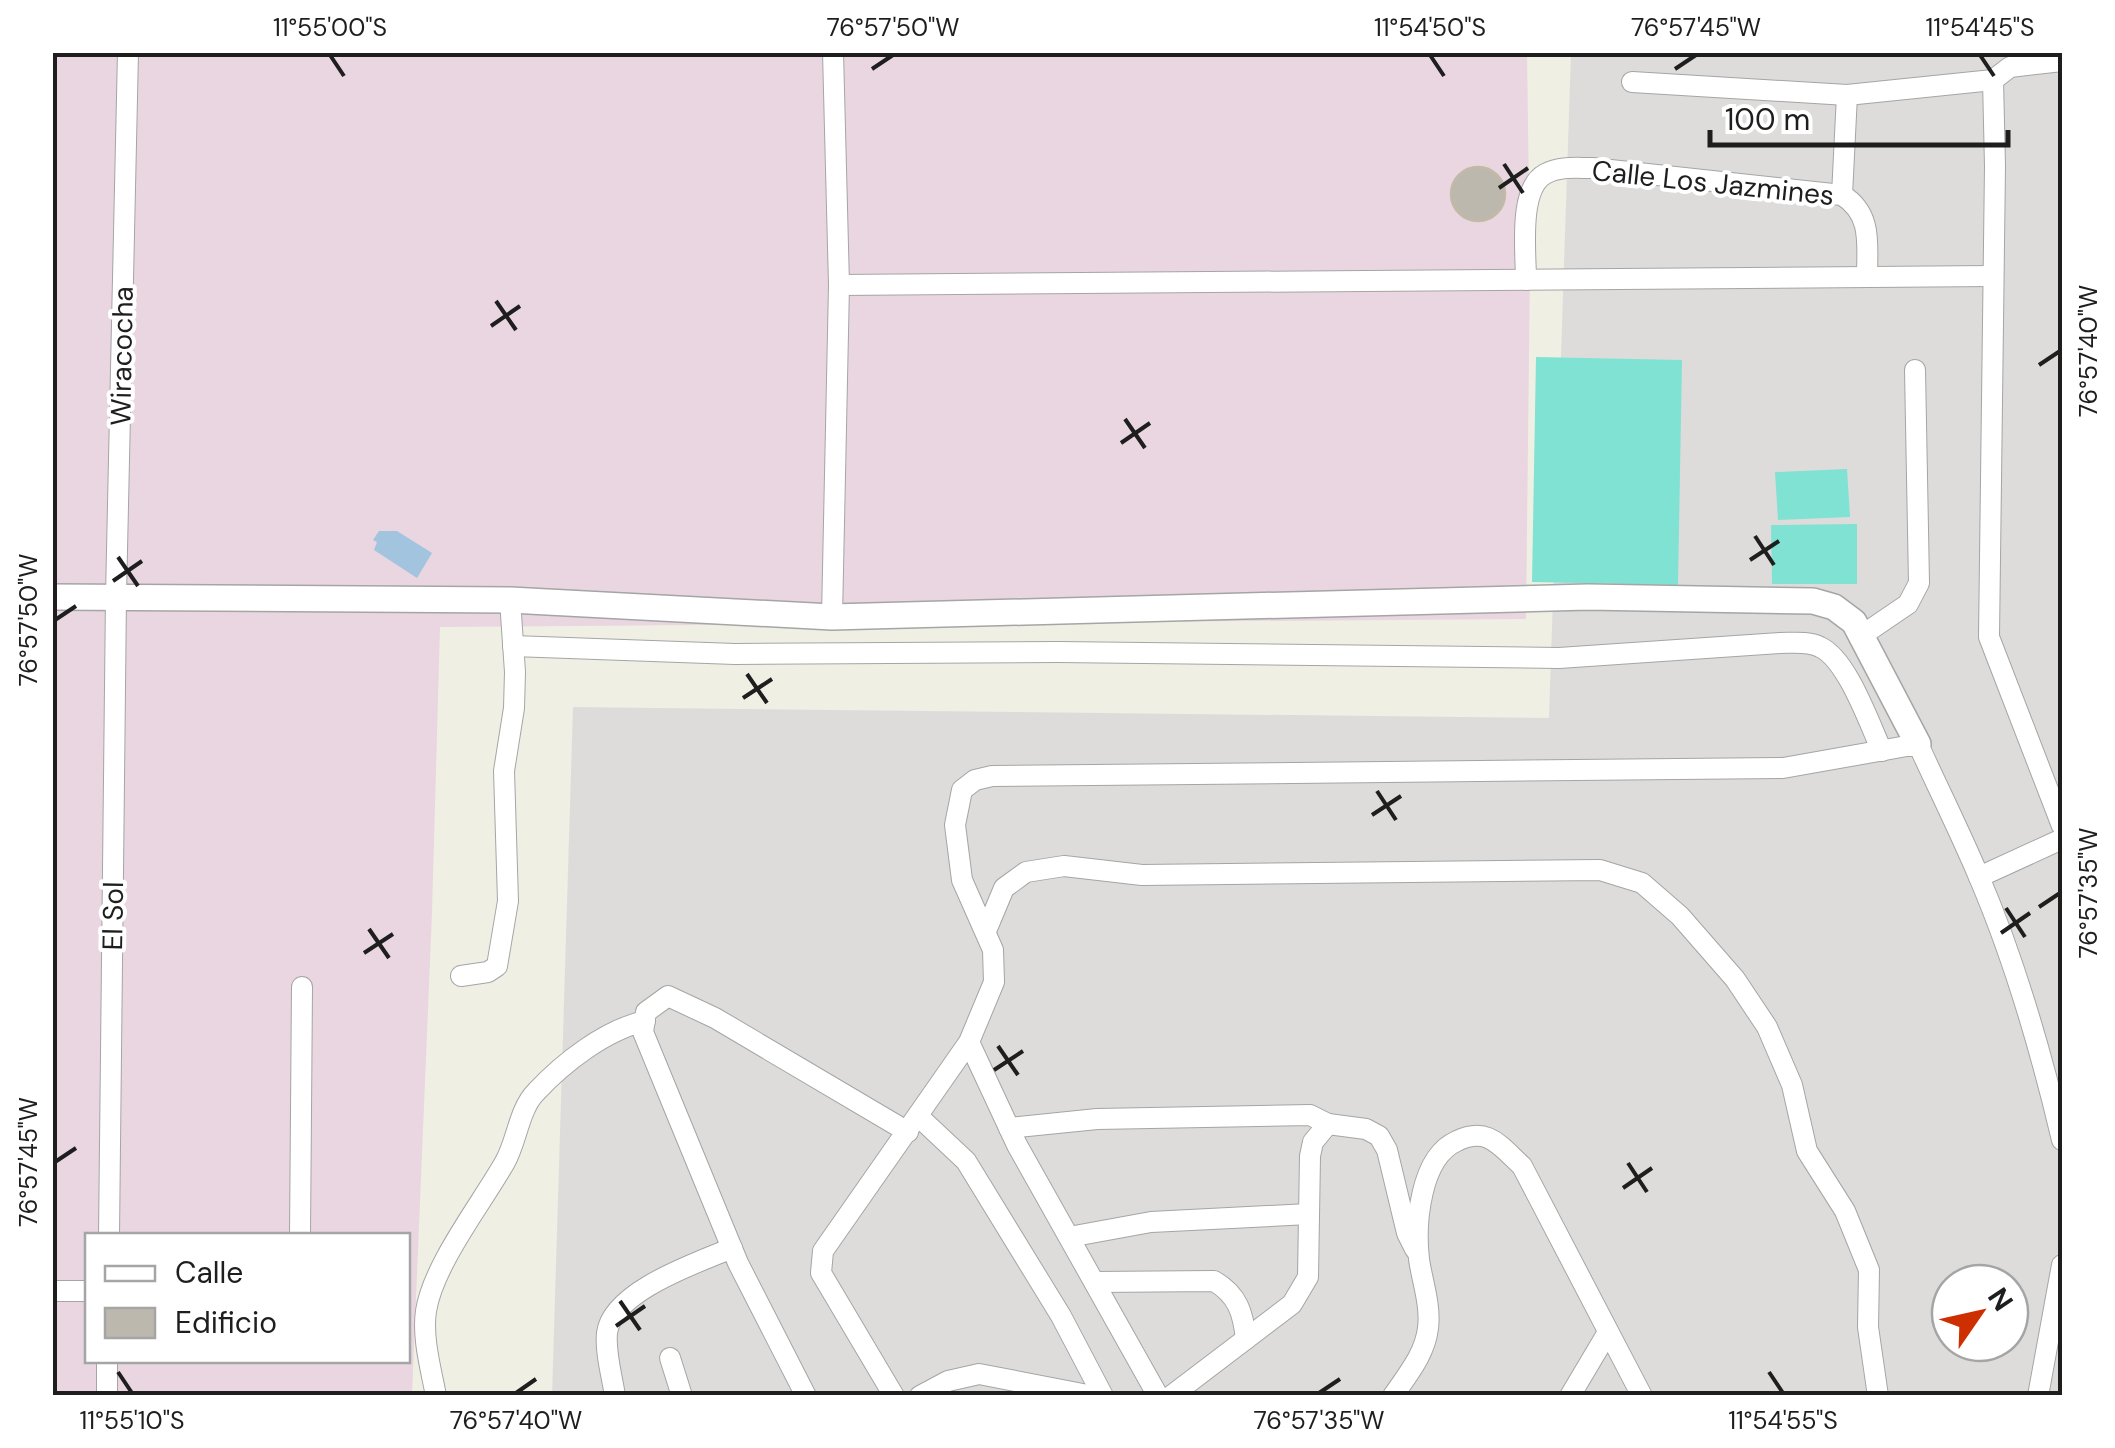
<svg xmlns="http://www.w3.org/2000/svg" width="2115" height="1448" font-family="'DM Sans',sans-serif">
<style>
.residential{fill:#dddcdb;fill-rule:evenodd}
.industrial{fill:#e9d6e1;fill-rule:evenodd}
.pitch{fill:#7fe2d3}
.water{fill:#a2c4df}
.building{fill:#bdb8ad;stroke:#c2b9a6;stroke-width:2.5}
.lines{fill:none;stroke-linecap:round;stroke-linejoin:round}
.minor-casing{stroke:#a5a5a5;stroke-width:22}
.tertiary-casing{stroke:#a5a5a5;stroke-width:28}
.minor{stroke:#fff;stroke-width:20}
.tertiary{stroke:#fff;stroke-width:25}
.ticks{fill:none;stroke:#1e1e1e;stroke-width:4}
.labels{text-anchor:middle;dominant-baseline:central;stroke-width:8;stroke-linejoin:round;paint-order:stroke}
.street-label{font-size:28px;fill:#1e1e1e;stroke:#fff}
.neatline{fill:none;stroke:#1e1e1e;stroke-width:4}
.ticks-label{font-size:25px;text-anchor:middle;fill:#1e1e1e}
</style>
<rect width="100%" height="100%" fill="#f0efe4"/>
<path class="residential" d="M 1571,53 L 2062,53 L 2062,1395 L 552,1396 L 573,707 L 1549,718 ZM 1950,1283 L 2010,1283 L 2010,1343 L 1950,1343 Z"/>
<path class="industrial" d="M 52,53 L 1527,53 L 1530,264 L 1526,619 L 440,627 L 432,913 L 412,1395 L 53,1395 ZM 88,1236 L 408,1236 L 408,1360 L 88,1360 Z"/>
<g class="pitch">
<polygon points="1536,357 1682,360 1678,585 1532,582"/>
<polygon points="1847,469 1850,517 1778,520 1775,472"/>
<polygon points="1857,524 1857,584 1772,584 1771,525"/>
</g>
<polygon class="water" points="379,531 397,531 432,553 417,578 374,550 377,542 373,540"/>
<circle class="building" cx="1478" cy="194" r="27"/>
<g class="lines">
<g class="minor-casing">
<g id="minor">
<polyline points="1993,80 1995,166 1989,637 2062,826"/>
<polyline points="1632,82 1847,95 1993,80 2010,67 2062,61"/>
<polyline points="1842,195 1847,95"/>
<path d="M 1526,280 C 1526,253 1518,189 1545,174 C 1559,166 1576,168 1592,168 L 1842,195 C 1873,214 1867,245 1867,277"/>
<polyline points="839,285 1993,276"/>
<polyline points="832,617 839,285 833,52"/>
<polyline points="1861,636 1908,604 1919,583 1915,370"/>
<path d="M 513,646 L 735,654 L 1058,652 L 1559,658 L 1780,643 C 1793,643 1809,641 1820,647 C 1847,659 1869,723 1882,751"/>
<polyline points="1979,877 2062,839"/>
<polyline points="986,931 1004,888 1026,872 1064,866 1142,875 1600,870 1642,883 1680,916 1735,979 1767,1027 1792,1085 1807,1151 1845,1211 1869,1270 1868,1327 1878,1396"/>
<polyline points="461,976 488,972 497,966 508,901 504,771 514,708 515,672 510,600"/>
<polyline points="969,1042 1017,1145 1158,1396"/>
<polyline points="918,1116 966,1161 1061,1316 1103,1396"/>
<polyline points="1009,1128 1097,1119 1310,1115 1328,1124"/>
<polyline points="109,1236 116,596 128,52"/>
<polyline points="300,1236 302,987"/>
<polyline points="1069,1237 1151,1222 1309,1214"/>
<path d="M 1096,1282 L 1214,1281 C 1238,1295 1243,1313 1246,1339"/>
<polyline points="52,1291 88,1291"/>
<polyline points="670,1358 682,1396"/>
<polyline points="107,1396 107,1360"/>
<path d="M 436,1396 C 431,1369 422,1338 426,1311 C 433,1265 482,1203 505,1162 C 517,1141 519,1109 536,1092 C 563,1063 605,1030 645,1021"/>
<path d="M 615,1396 C 612,1376 605,1352 607,1333 C 612,1291 699,1262 732,1248"/>
<polyline points="806,1396 738,1263 643,1032 646,1012 668,996 715,1018 908,1132"/>
<path d="M 894,1396 L 821,1273 L 823,1251 L 969,1042 L 994,982 L 993,950 L 962,880 L 955,825 L 962,790 L 975,780 L 992,776 L 1783,768 L 1918,744 C 1938,788 1960,832 1979,877 C 2015,961 2041,1051 2062,1140"/>
<polyline points="920,1396 948,1381 979,1374 1093,1396"/>
<polyline points="1171,1396 1292,1304 1308,1277 1310,1156 1313,1142 1328,1124 1366,1129 1379,1136 1387,1150 1407,1233 1415,1249"/>
<path d="M 1393,1396 C 1408,1374 1425,1354 1428,1328 C 1431,1305 1422,1281 1419,1259 C 1415,1224 1420,1157 1457,1141 C 1488,1126 1500,1146 1522,1166 L 1642,1396"/>
<polyline points="1570,1396 1608,1332"/>
<polyline points="2038,1396 2062,1265"/>
</g>
</g>
<g class="tertiary-casing">
<polyline id="tertiary" points="52,597 510,600 832,617 1588,597 1813,601 1834,607 1854,622 1918,744"/>
</g>
<use href="#minor" class="minor"/>
<use href="#tertiary" class="tertiary"/>
</g>
<path class="ticks" d="M 330,55 L 344,76M 1430,55 L 1444,76M 1980,55 L 1994,76M 872,69 L 893,55M 1675,69 L 1696,55M 1504,164 L 1523,193M 1499,188 L 1528,168M 496,301 L 516,330M 491,326 L 520,306M 2039,365 L 2060,351M 1125,419 L 1145,448M 1121,443 L 1150,423M 1755,536 L 1774,565M 118,557 L 138,586M 1750,560 L 1779,541M 113,581 L 142,561M 55,620 L 76,606M 747,674 L 767,703M 743,698 L 772,679M 1377,791 L 1396,820M 1372,815 L 1401,796M 2039,907 L 2060,893M 2006,908 L 2025,937M 369,929 L 389,958M 2001,933 L 2030,913M 364,953 L 393,934M 998,1046 L 1018,1075M 994,1070 L 1023,1051M 55,1162 L 76,1148M 1628,1163 L 1647,1192M 1623,1188 L 1652,1168M 620,1301 L 640,1330M 616,1326 L 645,1306M 118,1372 L 132,1393M 1769,1372 L 1783,1393M 516,1393 L 536,1379M 1319,1393 L 1340,1379"/>
<g class="labels">
<g class="street-label">
<text transform="translate(1713 183) rotate(6)">Calle Los Jazmines</text>
<text transform="translate(122 356) rotate(-89)">Wiracocha</text>
<text transform="translate(113 916) rotate(-89)">El Sol</text>
</g>
</g>
<rect width="2115" height="1448" fill="none" stroke="#ffffff" stroke-width="110"/>
<rect x="85" y="1233" width="325" height="130" fill="#ffffff" stroke="#a5a5a5" stroke-width="2.5"/>
<rect x="105" y="1266" width="50" height="15" fill="#ffffff" stroke="#a5a5a5" stroke-width="2.5"/>
<text x="175" y="1283" font-size="30" fill="#1e1e1e">Calle</text>
<rect x="105" y="1308" width="50" height="30" fill="#bdb8ad" stroke="#a5a5a5" stroke-width="2.5"/>
<text x="175" y="1333" font-size="30" fill="#1e1e1e">Edificio</text>
<g transform="translate(1980 1313) rotate(56)"><circle r="48" fill="#ffffff" stroke="#a5a5a5" stroke-width="2.5"/>
<path d="M0-8L18 38L0 25L-18 38Z" fill="#cd2f00"/>
<text y="-15" font-size="28" font-weight="bold" text-anchor="middle" fill="#1e1e1e">N</text>
</g>
<path d="M1710 130v15h298v-15" fill="none" stroke="#1e1e1e" stroke-width="5"/>
<text x="1725" y="130" font-size="30" fill="#1e1e1e" stroke="#ffffff" stroke-width="8" paint-order="stroke">100 m</text>
<rect x="55" y="55" width="2005" height="1338" class="neatline"/>
<g class="ticks-label">
<text x="330" y="36">11°55'00"S</text>
<text x="893" y="36">76°57'50"W</text>
<text x="1430" y="36">11°54'50"S</text>
<text x="1696" y="36">76°57'45"W</text>
<text x="1980" y="36">11°54'45"S</text>
<text transform="translate(2088 351) rotate(-90)" y="9">76°57'40"W</text>
<text transform="translate(28 620) rotate(-90)" y="9">76°57'50"W</text>
<text transform="translate(2088 893) rotate(-90)" y="9">76°57'35"W</text>
<text transform="translate(28 1162) rotate(-90)" y="9">76°57'45"W</text>
<text x="132" y="1429">11°55'10"S</text>
<text x="516" y="1429">76°57'40"W</text>
<text x="1319" y="1429">76°57'35"W</text>
<text x="1783" y="1429">11°54'55"S</text>
</g>
</svg>
